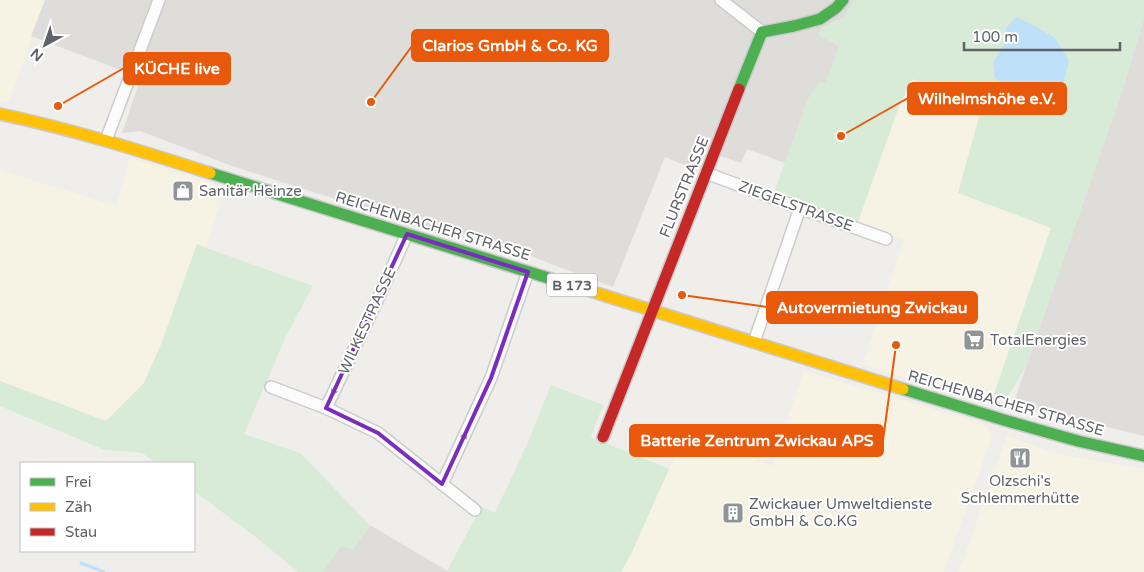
<svg xmlns="http://www.w3.org/2000/svg" width="1144" height="572" font-family="'Varela Round',sans-serif">
<style>
.commercial{fill:#f7f3e4}
.industrial{fill:#dfddda}
.green{fill:#d8ebd6}
.water{fill:#bfe0f9}
.lines{fill:none;stroke-linecap:round;stroke-linejoin:round}
.stream{stroke:#bfe0f9;stroke-width:3}
.street-casing{stroke:#cbcccc;stroke-width:14}
.fast-casing{stroke:#cacacb;stroke-width:14}
.slow-casing{stroke:#cacacb;stroke-width:14}
.jam-casing{stroke:#cacacb;stroke-width:14}
.street{stroke:#fdfcfc;stroke-width:11}
.fast{stroke:#4caf50;stroke-width:11}
.slow{stroke:#ffc107;stroke-width:11}
.jam{stroke:#c62828;stroke-width:11}
.oneway{fill:#96999c}
.marked{fill:none;stroke:#7b2cbf;stroke-width:4;stroke-linejoin:round}
.labels{text-anchor:middle;dominant-baseline:central;stroke-width:4;stroke-linejoin:round;paint-order:stroke}
.shield{fill:#fff;stroke:#8f9295;stroke-width:1}
.shield-label{font-size:14px;font-weight:bold;fill:#5f6368}
.street-label{font-size:15px;fill:#5f6368;stroke:#fff}
.poi-label{font-size:15px;fill:#5f6368;stroke:#fff;text-anchor:start}
.leader{fill:none;stroke:#e8590c;stroke-width:2}
.callout-dot{fill:#e8590c;stroke:#fff;stroke-width:2}
.callout{fill:#e8590c;stroke:#e8590c;stroke-width:2}
.callout-label{font-size:16px;text-anchor:middle;font-weight:bold;fill:#fff}
</style>
<rect width="100%" height="100%" fill="#efeeea"/>
<g class="commercial">
<polygon points="0,0 45,0 9,102 0,100"/>
<polygon points="912,79 981,110 958,193 1051,228 991,405 863,364 904,239 858,222 898,109"/>
<polygon points="130,158 225,187 206,248 197,244 162,342 144,383 106,421 0,381 0,170 116,206"/>
<polygon points="804,371 943,412 988,427 992,436 944,572 621,572 631,554 682,440 700,437 772,466"/>
<polygon points="1007,436 1046,450 1073,457 1144,469 1144,572 959,572"/>
</g>
<g class="industrial">
<polygon points="45,0 855,0 843,18 822,28 818,34 839,46 826,84 808,99 785,163 747,149 741,163 718,155 705,148 696,170 665,157 613,287 538,259 495,240 465,234 438,232 232,166 140,131 122,133 140,80 118,69 31,36"/>
<polygon points="1144,18 1144,436 1013,404 1123,88"/>
<polygon points="370,525 449,572 322,572 341,546 353,549"/>
</g>
<g class="green">
<polygon points="855,0 1144,0 1144,18 1123,88 1025,369 1007,398 994,394 1051,228 958,193 981,110 912,79 898,109 858,222 775,190 808,99 820,81 826,83 839,46 818,34 822,28 843,18"/>
<polygon points="197,244 206,248 313,286 286,336 244,434 300,453 370,525 353,550 341,546 322,572 298,572 257,538 194,491 194,463 156,463 142,453 105,450 0,406 0,381 106,421 144,383 162,342"/>
<polygon points="551,385 603,405 591,437 669,469 631,554 621,572 449,572 447,571 481,507 495,513 528,442"/>
</g>
<polygon class="water" points="1016,17 1033,25 1055,38 1069,61 1061,91 1031,102 995,78 993,63 1006,41 1006,28"/>
<g class="lines">
<polyline class="stream" points="81,563 104,572"/>
<g class="street-casing">
<g id="street">
<polyline points="721,0 762,32"/>
<polyline points="106,140 159,0"/>
<polyline points="706,173 800,208 886,239"/>
<polyline points="754,342 800,208"/>
<polyline points="271,387 326,408 378,433 475,510"/>
<polyline points="326,408 383,288 407,234"/>
<polyline points="442,484 491,378 528,272"/>
</g>
</g>
<g class="fast-casing">
<g id="fast">
<polyline points="739,89 762,32 794,26 820,19 836,8 843,0"/>
<polyline points="210,173 571,285"/>
<polyline points="903,389 1004,420 1078,441 1144,456"/>
</g>
</g>
<g class="slow-casing">
<g id="slow">
<path d="M 0,114 C 72,129 141,151 210,173"/>
<polyline points="571,285 903,389"/>
</g>
</g>
<g class="jam-casing">
<polyline id="jam" points="603,437 739,89"/>
</g>
<use href="#street" class="street"/>
<use href="#fast" class="fast"/>
<use href="#slow" class="slow"/>
<use href="#jam" class="jam"/>
</g>
<defs><path id="oneway-solid" d="M-6-.8H1V-3.2L6.5 0L1 3.2V.8H-6Z" transform="scale(1.25)"/></defs>
<g class="oneway">
<use href="#oneway-solid" transform="translate(335 389) rotate(115)"/>
<use href="#oneway-solid" transform="translate(463 439) rotate(-65)"/>
</g>
<path class="marked" d="M 407,234 L 528,272 L 491,378 L 442,484 L 378,433 L 326,408 Z"/>
<defs>
<g id="shop-square" transform="scale(1.125)"><rect x="-9" y="-9" width="18" height="18" rx="4" fill="#919496" stroke="#fff"/><path d="M-5-2.5h2.3a2.7 3.5 0 0 1 5.4 0H5L5.5 6h-11ZM-1.5-2.5h3a1.5 2.3 0 0 0-3 0Z" fill="#fff"/></g>
<g id="supermarket-square" transform="scale(1.125)"><rect x="-9" y="-9" width="18" height="18" rx="4" fill="#919496" stroke="#fff"/><path d="M-6-5.5h2.5l.6 2H6L4.5 2H-2.5L-4.4-4H-6ZM-1.5 3.2a1.3 1.3 0 1 0 .1 0ZM3 3.2a1.3 1.3 0 1 0 .1 0Z" fill="#fff"/></g>
<g id="restaurant-square" transform="scale(1.125)"><rect x="-9" y="-9" width="18" height="18" rx="4" fill="#919496" stroke="#fff"/><path d="M-5-6h1v4h1v-4h1v4h1v-4h1v5L-1.5 .5V6h-2V.5L-5-1ZM5-6V6H3V1.5H1.5Q1.5-4 5-6Z" fill="#fff"/></g>
<g id="building-square" transform="scale(1.125)"><rect x="-9" y="-9" width="18" height="18" rx="4" fill="#919496" stroke="#fff"/><path d="M-4-6H4V6H1V3H-1V6H-4ZM-2.5-4.3h1.7v1.8h-1.7ZM.8-4.3h1.7v1.8H.8ZM-2.5-1h1.7V.8h-1.7ZM.8-1h1.7V.8H.8Z" fill="#fff"/></g>
</defs>
<g fill-rule="evenodd">
<use href="#shop-square" x="183" y="191"/>
<use href="#supermarket-square" x="974" y="340"/>
<use href="#restaurant-square" x="1020" y="458"/>
<use href="#building-square" x="733" y="513"/>
</g>
<g class="labels">
<rect class="shield" x="547" y="273.5" width="50" height="23" rx="4"/>
<g class="shield-label">
<text x="572" y="285">B 173</text>
</g>
<g class="street-label">
<text transform="translate(684 187) rotate(-68)">FLURSTRASSE</text>
<text transform="translate(796 206) rotate(20)">ZIEGELSTRASSE</text>
<text transform="translate(433 226) rotate(17)">REICHENBACHER STRASSE</text>
<text transform="translate(367 321) rotate(-65)">WILKESTRASSE</text>
<text transform="translate(1006 403) rotate(16)">REICHENBACHER STRASSE</text>
</g>
<g class="poi-label">
<text x="199" y="191">Sanitär Heinze</text>
<text x="990" y="340">TotalEnergies</text>
<text x="1020" y="481" text-anchor="middle">Olzschi's<tspan x="1020" dy="17">Schlemmerhütte</tspan></text>
<text x="749" y="504">Zwickauer Umweltdienste<tspan x="749" dy="17">GmbH &amp; Co.KG</tspan></text>
</g>
</g>
<path class="leader" d="M371 102L412 46M58 106L124 68M841 136L908 98M682 295L767 307M896 345L883 440"/>
<g class="callout-dot">
<circle cx="371" cy="102" r="5"/>
<circle cx="58" cy="106" r="5"/>
<circle cx="841" cy="136" r="5"/>
<circle cx="682" cy="295" r="5"/>
<circle cx="896" cy="345" r="5"/>
</g>
<g class="callout">
<rect x="412" y="30" width="196" height="31" rx="5"/>
<rect x="124" y="53" width="106" height="31" rx="5"/>
<rect x="908" y="83" width="158" height="31" rx="5"/>
<rect x="767" y="292" width="210" height="31" rx="5"/>
<rect x="630" y="425" width="253" height="31" rx="5"/>
</g>
<g class="callout-label">
<text x="510" y="51">Clarios GmbH &amp; Co. KG</text>
<text x="177" y="74">KÜCHE live</text>
<text x="987" y="104">Wilhelmshöhe e.V.</text>
<text x="872" y="313">Autovermietung Zwickau</text>
<text x="757" y="446">Batterie Zentrum Zwickau APS</text>
</g>
<rect x="20" y="462" width="175" height="90" fill="#ffffff" stroke="#bfc1c3"/>
<rect x="30" y="478" width="25" height="8" fill="#4caf50" stroke="#bfc1c3"/>
<text x="65" y="487" font-size="15" fill="#5f6368">Frei</text>
<rect x="30" y="503" width="25" height="8" fill="#ffc107" stroke="#bfc1c3"/>
<text x="65" y="512" font-size="15" fill="#5f6368">Zäh</text>
<rect x="30" y="528" width="25" height="8" fill="#c62828" stroke="#bfc1c3"/>
<text x="65" y="537" font-size="15" fill="#5f6368">Stau</text>
<g transform="translate(45 45) rotate(220)" stroke="#ffffff" stroke-width="4" paint-order="stroke">
<path d="M0-4L9 19L0 12L-9 19Z" fill="#5f6368"/>
<text y="-8" font-size="14" font-weight="bold" text-anchor="middle" fill="#5f6368">N</text>
</g>
<path d="M964 42v8h156v-8" fill="none" stroke="#5f6368" stroke-width="2.5"/>
<text x="972" y="42" font-size="15" fill="#5f6368" stroke="#ffffff" stroke-width="4" paint-order="stroke">100 m</text>
</svg>
